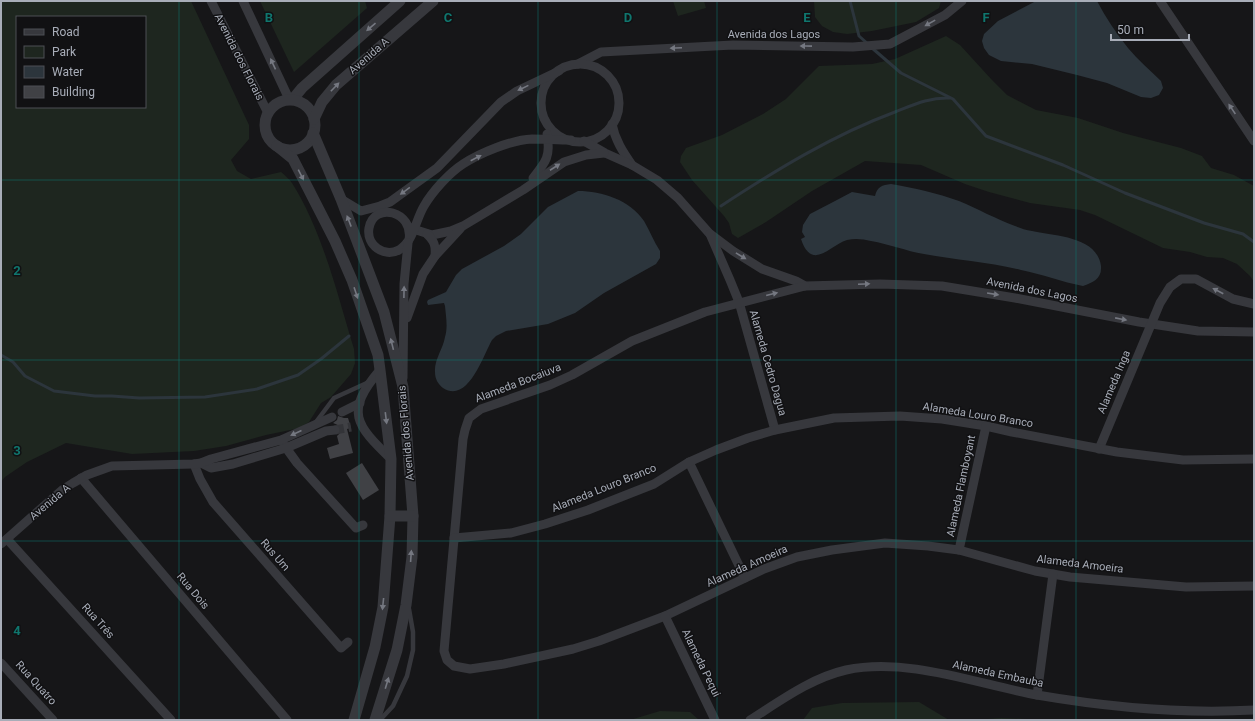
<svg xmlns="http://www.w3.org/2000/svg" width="1255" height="721" font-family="Roboto,sans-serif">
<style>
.green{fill:#1e261f;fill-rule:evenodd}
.water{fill:#2c353c}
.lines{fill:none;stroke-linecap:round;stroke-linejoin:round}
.stream{stroke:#2c353c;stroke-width:3}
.building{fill:#404145}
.minor-tunnel{stroke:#333438;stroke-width:9;stroke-dasharray:9 4.5;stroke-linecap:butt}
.service{stroke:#37383d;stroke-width:4.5}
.minor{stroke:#37383d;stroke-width:9}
.tertiary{stroke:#37383d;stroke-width:11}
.oneway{fill:#757881}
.grid{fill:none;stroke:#0f766e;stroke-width:1;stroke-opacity:0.55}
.labels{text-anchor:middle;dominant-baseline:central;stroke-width:3;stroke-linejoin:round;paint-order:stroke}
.street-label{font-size:11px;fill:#a8adb8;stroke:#111113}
.grid-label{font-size:13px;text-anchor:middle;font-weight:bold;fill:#0f766e;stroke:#111113;stroke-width:3;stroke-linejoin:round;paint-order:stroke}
</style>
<rect width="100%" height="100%" fill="#161618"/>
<g class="green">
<path d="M 1,1 L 191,1 L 249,125 L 249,139 L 231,160 L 237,171 L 251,179 L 281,172 C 285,175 289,179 292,183 C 322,230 338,296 354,349 L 355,363 L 351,374 L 331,397 L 321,403 L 309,422 L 300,428 L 266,435 L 226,446 L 194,451 L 132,454 L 66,443 L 27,462 L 5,477 L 1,482 ZM 17,17 L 145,17 L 145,107 L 17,107 Z"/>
<polygon points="260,1 365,1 367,8 294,72"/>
<polygon points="673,1 704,1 706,8 678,16"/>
<polygon points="814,1 941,1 939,8 916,22 872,31 847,34 833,32 822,26 815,17"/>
<polygon points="946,36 960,45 992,80 1007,95 1036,110 1078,118 1123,133 1181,148 1202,156 1211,168 1234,175 1254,186 1254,282 1250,276 1237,264 1223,258 1207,257 1190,252 1163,248 1095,215 1080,210 1030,203 989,192 965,184 921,165 865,161 812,191 766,222 738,238 732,234 729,223 724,216 692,180 680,162 681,156 686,148 722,135 763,114 786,99 819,66 872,64 895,59"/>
<polygon points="919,702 949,720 803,720 812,708 842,703"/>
<polygon points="660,711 690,712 699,720 630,720"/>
<polygon points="1001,718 1052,720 973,720"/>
</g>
<g class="water">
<path d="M 1036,1 L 1097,1 C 1106,18 1116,33 1128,48 C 1138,60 1150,70 1161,81 L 1163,88 L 1159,95 L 1151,98 L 1141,97 L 1107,83 L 1077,75 L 1032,64 L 1001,61 L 989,55 L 984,48 L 982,41 L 984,34 L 998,21 Z"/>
<path d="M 891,184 C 914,188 937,193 959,201 C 978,209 996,219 1015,226 C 1020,228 1026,230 1032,231 C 1054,236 1097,236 1101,266 C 1102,279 1093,282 1083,286 C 1062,282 1042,274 1021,270 C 989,262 956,260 924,254 C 906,251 889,244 871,241 C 863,239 855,238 847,240 C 830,245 812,272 801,239 L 805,237 L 802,232 L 803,225 L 810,214 L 835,201 L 852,192 L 875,196 C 877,187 882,185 891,184 Z"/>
<path d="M 578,191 C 602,191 630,200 644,221 C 650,231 654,242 660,251 L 660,258 L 656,264 L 604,293 L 575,313 L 548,324 L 506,331 L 496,336 L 492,340 C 483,356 468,404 443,388 C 438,384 435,379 435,372 C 434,360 443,349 445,337 C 448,327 446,317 445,306 L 444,303 L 428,305 L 427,302 L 428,300 L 446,292 L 456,275 L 462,269 L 504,246 L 521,234 L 548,207 Z"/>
</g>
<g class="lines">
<g class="stream">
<polyline points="850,1 859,36 868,44"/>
<polyline points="872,48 901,73 953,99 986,136 1063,165 1125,193 1204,223 1243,234 1254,242"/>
<path d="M 721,206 C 776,170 833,135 895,112 C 913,105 930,97 950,98"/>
<polyline points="1,355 13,362 25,376 54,391 95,396 112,396 139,398 205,397 257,389 298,375 321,359 349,336"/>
</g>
</g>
<g class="building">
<polygon points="338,416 344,418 348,418 351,428 347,429 353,453 330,459 327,448 339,444 337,436 340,433 341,429 340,426 333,423 337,420"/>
<polygon points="362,463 379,490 363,500 346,473"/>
</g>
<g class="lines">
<polyline class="minor-tunnel" points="335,430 351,427"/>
<g class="service">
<polyline points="316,422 334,398 369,382"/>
<polyline points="380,720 393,706 407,676 413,650 413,632 409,609"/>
</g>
<g class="minor">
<polyline points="211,1 268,113"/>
<polyline points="243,1 289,99"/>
<polyline points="1160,1 1254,141"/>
<polyline points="578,64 601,52 733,45 853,47 890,44 945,15 962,1"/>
<circle cx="580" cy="103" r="39"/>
<path d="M 612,124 C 615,140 623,152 632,165"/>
<polyline points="584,141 605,153 632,165 657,180 678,198 709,233 733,251 762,269 796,281 805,286 880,284 942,286 1015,298 1139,322 1198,331 1254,332"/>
<path d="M 533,178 C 546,162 551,156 547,134"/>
<polyline points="341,199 361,211 380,206 390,202 401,194 437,168 501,102 517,91 559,71"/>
<polyline points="410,228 432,235 451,231 463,226 523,190 564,162 586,155 604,153"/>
<path d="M 427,234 C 434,241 436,245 435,256"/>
<polyline points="710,234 730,280 739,302 775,430"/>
<path d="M 409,240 C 414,211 374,201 369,228 C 366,245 384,258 399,250 C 414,241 415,221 424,206 C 432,192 449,173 463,164 C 480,153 511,140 532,139 C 544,139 558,140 571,140"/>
<polyline points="805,286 705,312 632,341 572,375 550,385 481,409 469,418 465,430 463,439 444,651 447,660 454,666 470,669 504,664 573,649 599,641 665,616 764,569 797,557 832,550 885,543 928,546 959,550 1035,571 1070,577 1186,587 1254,586"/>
<polyline points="407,318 423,274 435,256 460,229"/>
<path d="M 380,370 C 344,412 356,425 391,459"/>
<polyline points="403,378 404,284 408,243"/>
<polyline points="342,412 360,403"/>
<polyline points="284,445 297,463 356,528 363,525"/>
<polyline points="1099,449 1160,303 1170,287 1181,279 1196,279 1233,299 1254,304"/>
<polyline points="689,462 745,578"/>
<polyline points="201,463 211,468 233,464 286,448 326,431 335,430"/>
<polyline points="194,464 200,479 213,502 341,648 348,642"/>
<polyline points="81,478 287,720"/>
<polyline points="454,538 511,533 545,524 588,510 654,484 689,462 716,450 748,438 775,430 834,418 900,416 942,419 986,426 1012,432 1117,452 1183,460 1254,459"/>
<polyline points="7,539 171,720"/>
<polyline points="1,544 62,490 73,483 87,475 112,466 194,464 201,463 211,459 281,440 332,417"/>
<polyline points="959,550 986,426"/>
<polyline points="665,616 715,720"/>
<polyline points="1,663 53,720"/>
<polyline points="1037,695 1053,574"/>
<path d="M 750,720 C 780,701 811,678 846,670 C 908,657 977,684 1037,695 C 1107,707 1183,714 1254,710"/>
</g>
<g class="tertiary">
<polyline points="293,99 302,88 400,1"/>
<circle cx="290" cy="125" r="25"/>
<polyline points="314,119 322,102 336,85 433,1"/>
<polyline points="313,133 341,199 384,312 403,387 413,516 412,557 406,605 397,650 375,720"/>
<polyline points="277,146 293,159 335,241 352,280 378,355 380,370 391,459 390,516 383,607 375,647 354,720"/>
<polyline points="390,516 413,516"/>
</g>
</g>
<defs><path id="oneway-solid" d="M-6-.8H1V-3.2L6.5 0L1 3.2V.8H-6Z"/></defs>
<g class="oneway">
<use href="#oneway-solid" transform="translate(930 23) rotate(151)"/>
<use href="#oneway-solid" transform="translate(371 27) rotate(139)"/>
<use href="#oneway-solid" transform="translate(806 46) rotate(-179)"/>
<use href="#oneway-solid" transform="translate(676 48) rotate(178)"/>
<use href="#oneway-solid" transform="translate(273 64) rotate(-115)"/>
<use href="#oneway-solid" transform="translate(335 87) rotate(-46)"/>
<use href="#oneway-solid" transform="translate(523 88) rotate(154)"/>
<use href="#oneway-solid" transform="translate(1232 109) rotate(-124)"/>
<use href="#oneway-solid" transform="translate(476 158) rotate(-27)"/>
<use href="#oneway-solid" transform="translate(555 167) rotate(-33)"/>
<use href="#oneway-solid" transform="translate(301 175) rotate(63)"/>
<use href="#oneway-solid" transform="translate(405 191) rotate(144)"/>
<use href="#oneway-solid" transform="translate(349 221) rotate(-111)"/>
<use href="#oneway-solid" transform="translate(741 256) rotate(31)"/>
<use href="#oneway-solid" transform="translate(864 284) rotate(-2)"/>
<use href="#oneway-solid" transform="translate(1218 291) rotate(-152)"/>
<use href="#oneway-solid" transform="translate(404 292) rotate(-89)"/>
<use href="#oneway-solid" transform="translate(356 293) rotate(71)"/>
<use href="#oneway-solid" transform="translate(772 294) rotate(-14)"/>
<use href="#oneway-solid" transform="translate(993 294) rotate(9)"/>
<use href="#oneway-solid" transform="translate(1121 319) rotate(11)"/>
<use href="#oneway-solid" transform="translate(392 344) rotate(-104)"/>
<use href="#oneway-solid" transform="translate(386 418) rotate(83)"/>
<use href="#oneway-solid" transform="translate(296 433) rotate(156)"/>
<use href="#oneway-solid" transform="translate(411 556) rotate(-86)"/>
<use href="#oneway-solid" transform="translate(383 604) rotate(96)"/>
<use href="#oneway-solid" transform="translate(387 683) rotate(-73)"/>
</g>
<path class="grid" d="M 179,1 L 179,720M 359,1 L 359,720M 538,1 L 538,720M 717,1 L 717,720M 896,1 L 896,720M 1076,1 L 1076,720M 1,180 L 1254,180M 1,360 L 1254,360M 1,541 L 1254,541"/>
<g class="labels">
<g class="street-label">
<text x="774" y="34">Avenida dos Lagos</text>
<text transform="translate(369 56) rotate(-41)">Avenida A</text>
<text transform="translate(239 57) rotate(63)">Avenida dos Florais</text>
<text transform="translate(1032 290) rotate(11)">Avenida dos Lagos</text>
<text transform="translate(768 363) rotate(74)">Alameda Cedro Dagua</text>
<text transform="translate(1114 382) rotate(-67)">Alameda Inga</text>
<text transform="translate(518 383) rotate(-21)">Alameda Bocaiuva</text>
<text transform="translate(978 415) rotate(9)">Alameda Louro Branco</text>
<text transform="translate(406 433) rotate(-95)">Avenida dos Florais</text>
<text transform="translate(961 486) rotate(-78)">Alameda Flamboyant</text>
<text transform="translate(604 488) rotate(-22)">Alameda Louro Branco</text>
<text transform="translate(50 502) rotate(-40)">Avenida A</text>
<text transform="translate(275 555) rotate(49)">Rus Um</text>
<text transform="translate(1080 564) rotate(7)">Alameda Amoeira</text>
<text transform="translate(747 566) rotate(-24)">Alameda Amoeira</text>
<text transform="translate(193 591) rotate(50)">Rua Dois</text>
<text transform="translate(98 621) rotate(48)">Rua Três</text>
<text transform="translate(701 663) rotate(64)">Alameda Pequi</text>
<text transform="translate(998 674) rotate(12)">Alameda Embauba</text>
<text transform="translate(36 683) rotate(48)">Rua Quatro</text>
</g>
</g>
<g class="grid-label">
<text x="269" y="22">B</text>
<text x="448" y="22">C</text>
<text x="628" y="22">D</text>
<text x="807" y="22">E</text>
<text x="986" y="22">F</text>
<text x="17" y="275">2</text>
<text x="17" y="455">3</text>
<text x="17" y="635">4</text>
</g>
<rect width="1255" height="721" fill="none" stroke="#a8adb8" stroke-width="4"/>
<rect x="16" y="16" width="130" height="92" fill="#111113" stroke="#4d4f55"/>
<rect x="24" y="29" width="20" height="6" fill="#37383d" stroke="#4d4f55"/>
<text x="52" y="36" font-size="12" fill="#a8adb8">Road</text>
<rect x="24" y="46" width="20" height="12" fill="#1e261f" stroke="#4d4f55"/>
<text x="52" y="56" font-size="12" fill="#a8adb8">Park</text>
<rect x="24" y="66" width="20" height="12" fill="#2c353c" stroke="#4d4f55"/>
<text x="52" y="76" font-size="12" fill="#a8adb8">Water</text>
<rect x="24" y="86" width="20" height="12" fill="#404145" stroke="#4d4f55"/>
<text x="52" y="96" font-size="12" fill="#a8adb8">Building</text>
<path d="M1111 34v6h78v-6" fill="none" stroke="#a8adb8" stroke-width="2"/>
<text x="1117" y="34" font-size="12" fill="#a8adb8" stroke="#111113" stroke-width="3" paint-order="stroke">50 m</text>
</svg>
